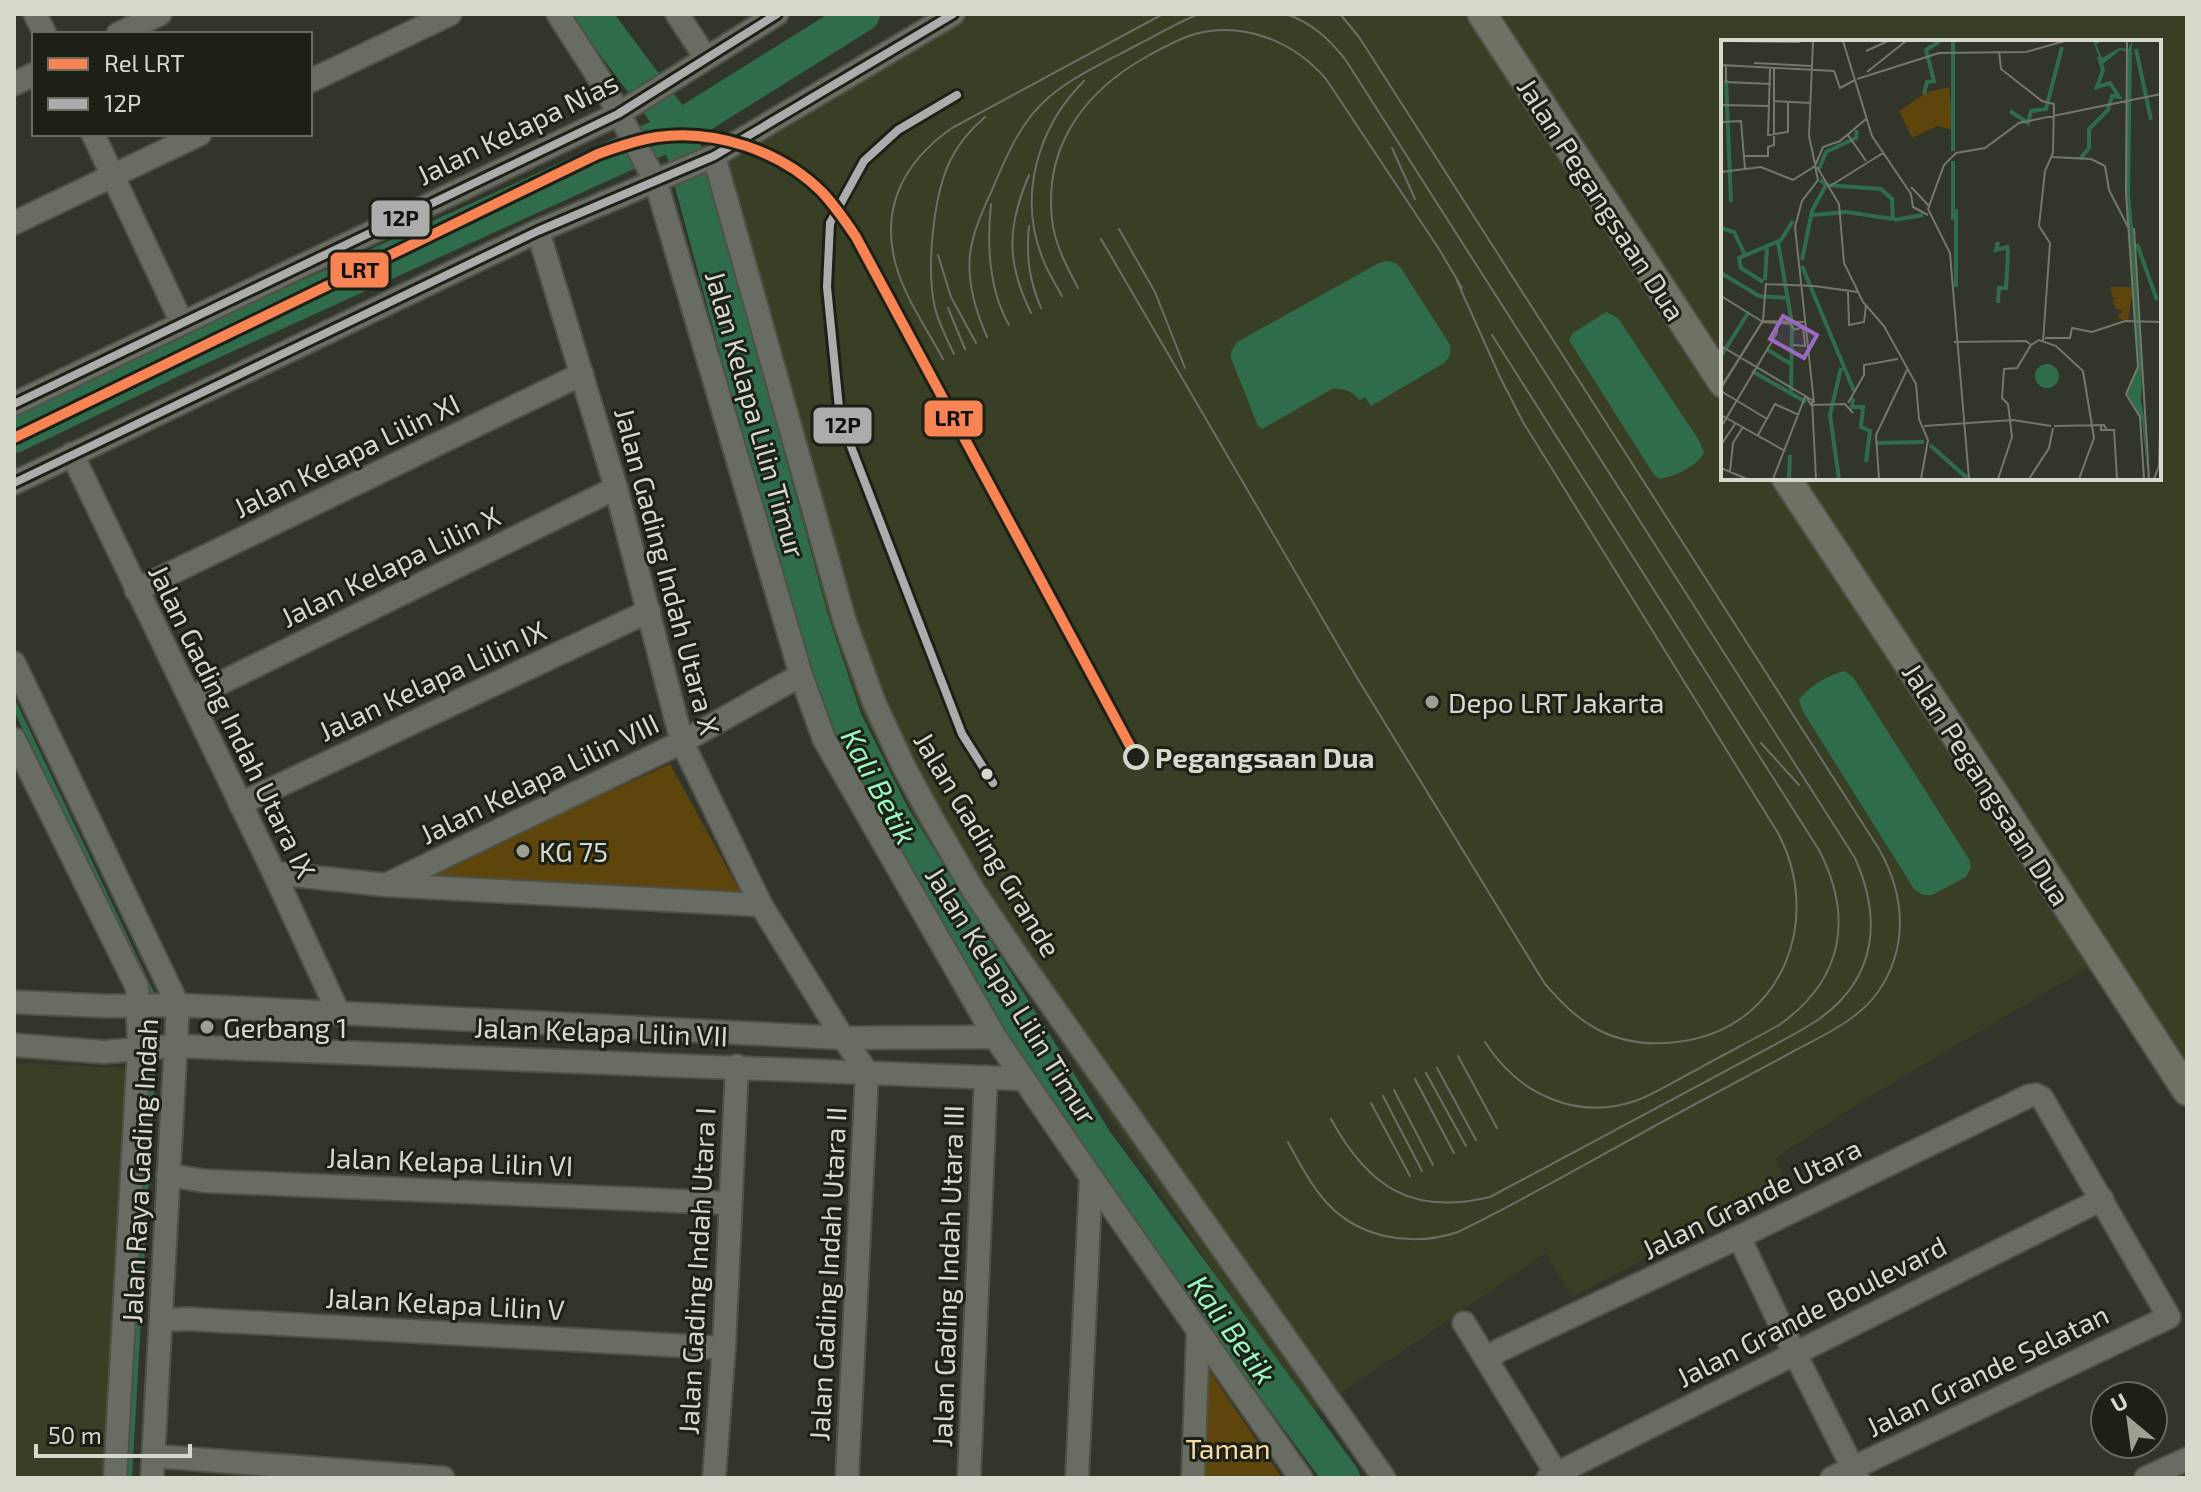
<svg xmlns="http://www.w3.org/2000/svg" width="2201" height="1492" font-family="'Exo 2',sans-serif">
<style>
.built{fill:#393f24}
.green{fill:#5e450b}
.water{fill:#2f6c4b}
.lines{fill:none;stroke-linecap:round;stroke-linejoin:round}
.stream{stroke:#2f6c4b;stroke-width:6}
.river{stroke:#2f6c4b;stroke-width:36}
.minor-casing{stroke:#4f5147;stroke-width:26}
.major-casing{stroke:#4f5147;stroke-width:32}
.minor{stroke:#696c62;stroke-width:22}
.major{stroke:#6e7265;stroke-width:28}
.tram{stroke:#6c6e65;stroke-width:2}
.bus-1-casing{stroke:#1d2016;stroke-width:14}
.bus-1{stroke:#acacac;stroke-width:8}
.rail-1-casing{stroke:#1d2016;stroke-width:16}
.rail-1{stroke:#f88454;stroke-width:10}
.poi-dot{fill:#9da093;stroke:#1d2016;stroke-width:3}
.stop-dot{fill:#1d2016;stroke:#d6d9cc;stroke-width:4}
.bus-dot{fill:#d6d9cc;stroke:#1d2016;stroke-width:3}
.labels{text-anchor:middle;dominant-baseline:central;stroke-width:6;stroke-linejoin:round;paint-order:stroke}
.street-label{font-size:28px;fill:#d6d9cc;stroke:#1d2016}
.poi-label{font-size:28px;fill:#d6d9cc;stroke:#1d2016;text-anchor:start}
.stop-label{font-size:28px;font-weight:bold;fill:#d6d9cc;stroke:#1d2016;text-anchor:start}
.park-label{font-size:28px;fill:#f9dbaa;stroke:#1d2016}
.water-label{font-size:30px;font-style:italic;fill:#99f8c0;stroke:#1d2016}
.inset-river{fill:none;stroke:#2f6c4b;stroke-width:4}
.inset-road{fill:none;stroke:#74776a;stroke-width:2}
.view{fill:#9b69c4;fill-opacity:0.15;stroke:#9b69c4;stroke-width:4}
.inset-edge{fill:none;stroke:#d6d9cc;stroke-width:4}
.line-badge{stroke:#1d2016;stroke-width:3}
.pale-badge-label{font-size:22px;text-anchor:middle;font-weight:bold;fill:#111}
</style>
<rect width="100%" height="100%" fill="#323529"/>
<g class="built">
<polygon points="952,14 1478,14 1723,393 1723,478 1778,478 2092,965 1869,1097 1775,1158 1786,1184 1572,1297 1546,1253 1309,1415 925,839 848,683 815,575 715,156"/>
<polygon points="1480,14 2187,14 2187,1111 1779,478 2159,478 2159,42 1723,42 1723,391"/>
<polygon points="14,1063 127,1068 103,1478 14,1478"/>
</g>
<g class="green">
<polygon points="670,764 742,895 421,877"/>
<polygon points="1204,1363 1282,1478 1196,1478"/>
</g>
<g class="water">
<path d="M 1387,261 L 1395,263 L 1401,268 L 1450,345 C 1451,353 1450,357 1444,363 L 1371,406 L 1365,397 L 1360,400 C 1351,391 1345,388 1332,389 L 1262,429 L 1258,426 L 1231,358 L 1231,352 L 1237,342 L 1379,263 Z"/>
<path d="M 1606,312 L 1618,318 L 1700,442 L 1704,453 C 1697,466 1675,476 1660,479 L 1654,475 L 1569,340 L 1573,333 Z"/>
<path d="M 1845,671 L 1853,677 L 1969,859 L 1971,868 L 1966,877 L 1932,895 L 1923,895 L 1914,889 L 1802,710 L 1799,700 C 1808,687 1830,674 1845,671 Z"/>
</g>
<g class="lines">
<g class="stream">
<polyline points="14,704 154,999"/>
<polyline points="129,1478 153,1054"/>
</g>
<g class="river">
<polyline points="592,14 678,129 811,621 844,720 892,816 1096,1143 1342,1478"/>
<polyline points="14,435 177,357 678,129 862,14"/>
</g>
<g class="minor-casing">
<g id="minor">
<polyline points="35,14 45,34"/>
<polyline points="558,14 601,81 656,182 801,675 824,739 995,1037 1091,1177 1301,1478"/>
<polyline points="677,14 706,58"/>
<polyline points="118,34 160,14"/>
<polyline points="310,81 450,14"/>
<polyline points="14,84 34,74"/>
<polyline points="93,134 182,323"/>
<polyline points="714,156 845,622 874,702 905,769 934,822 973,890 1017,956 1384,1478"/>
<polyline points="14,223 200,134"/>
<polyline points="538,231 616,488 682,742 761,905 843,1038 867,1072 847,1478"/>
<polyline points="14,404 618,114 777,14"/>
<polyline points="72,454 274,873 339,1014"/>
<polyline points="14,483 538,231 714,156 953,14"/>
<polyline points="136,590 582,374"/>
<polyline points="14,663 178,1005 152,1478"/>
<polyline points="190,698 616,488"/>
<polyline points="14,739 137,987 139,1050 115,1478"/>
<polyline points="240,804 649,611"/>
<polyline points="274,873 386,885 761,905"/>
<polyline points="388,884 682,742 801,675"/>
<polyline points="14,1002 105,1006 178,1005 843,1038 995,1037"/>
<polyline points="14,1045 104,1052 176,1046 1023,1079"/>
<polyline points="168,1175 205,1181 730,1203"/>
<polyline points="1739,1237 1783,1330 1858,1478"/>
<polyline points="162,1320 188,1319 724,1348"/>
<polyline points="1464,1323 1559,1478"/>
<polyline points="1487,1360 1498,1351 1739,1237 2029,1096 2036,1095 2042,1098 2169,1317 1832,1478"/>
<polyline points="153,1456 443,1478"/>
<polyline points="714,1478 724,1348 737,1066"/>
<polyline points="969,1478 986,1077"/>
<polyline points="1077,1478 1091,1177"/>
<polyline points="1193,1478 1198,1331"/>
<polyline points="1548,1478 2102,1199"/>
<polyline points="2146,1478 2187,1459"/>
</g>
</g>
<g class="major-casing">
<g id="major">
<polyline points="1482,14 1723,383"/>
<polyline points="1786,478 2001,804 2187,1091"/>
</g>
</g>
<use href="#minor" class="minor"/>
<use href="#major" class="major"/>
<g class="tram">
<path d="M 1286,14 C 1312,23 1328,38 1345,59 L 1855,858 C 1882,919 1877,978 1819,1019 C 1806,1028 1791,1036 1776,1044 L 1490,1197 C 1412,1216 1368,1187 1331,1119"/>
<polyline points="1392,148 1415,199"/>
<path d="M 1029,175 C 1007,227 1006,262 1031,313"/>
<path d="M 991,204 C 987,243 989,290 1009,325"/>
<path d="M 1029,226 C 1026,256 1029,280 1041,308"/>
<polyline points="1119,229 1155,292 1185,368"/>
<path d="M 1101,239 L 1356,676 L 1545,984 C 1560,1001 1575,1017 1595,1028 C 1622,1043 1654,1046 1684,1041 C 1784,1025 1823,918 1778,833 L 1523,422 L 1500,377 L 1457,281"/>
<polyline points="938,255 951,297 976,343"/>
<path d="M 1078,288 C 1067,267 1055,245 1052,220 C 1044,146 1084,92 1146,57 C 1162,48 1178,39 1195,34 C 1245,21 1294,42 1326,79 L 1439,249 L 1462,288"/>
<path d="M 1062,296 C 1055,283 1047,271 1042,257 C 1018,195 1038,127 1084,81"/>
<polyline points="948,308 965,349"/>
<path d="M 987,337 C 975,310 967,283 970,254 C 973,231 983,210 992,190 C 1007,155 1020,122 1049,97 C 1075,75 1109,60 1139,44 C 1159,34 1178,22 1199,14"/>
<path d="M 954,354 C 947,339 939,324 935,308 C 926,269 933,197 950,161 C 958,144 971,129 985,117"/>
<path d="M 943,359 C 928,331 908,302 898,272 C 878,211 902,163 952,128 L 1163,14"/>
<polyline points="1761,743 1799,785"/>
<path d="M 1485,1042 C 1518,1094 1577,1122 1638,1100 C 1658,1092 1678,1079 1698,1069 C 1725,1054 1752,1040 1779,1025 C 1843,980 1854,918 1819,850 L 1492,335"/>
<polyline points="1458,1056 1497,1128"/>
<polyline points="1437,1068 1476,1140"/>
<polyline points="1426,1073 1466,1146"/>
<polyline points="1415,1079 1454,1153"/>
<polyline points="1394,1090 1433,1165"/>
<polyline points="1383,1096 1422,1171"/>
<polyline points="1371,1103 1410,1176"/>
<path d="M 1288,1142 C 1298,1161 1308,1180 1321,1196 C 1354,1238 1410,1248 1458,1232 C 1536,1194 1611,1149 1688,1108 C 1723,1089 1759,1070 1794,1051 C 1824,1035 1858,1020 1878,992 C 1909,947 1905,895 1879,849 L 1359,37 L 1340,14"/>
</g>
<g class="bus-1-casing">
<g id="bus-1">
<polyline points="957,95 898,130 864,161 830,223 827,287 840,418 962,734 993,783"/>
<polyline points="14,404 618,114 777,14"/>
<polyline points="14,483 538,231 714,156 953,14"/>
</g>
</g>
<use href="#bus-1" class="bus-1"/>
<g class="rail-1-casing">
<path id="rail-1" d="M 14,438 L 598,154 C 617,147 637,140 657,137 C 716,129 781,151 822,192 C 835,206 846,222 856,237 L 1136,757"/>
</g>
<use href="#rail-1" class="rail-1"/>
</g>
<g class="poi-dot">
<circle cx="1432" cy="702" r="8"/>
<circle cx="523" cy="851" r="8"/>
<circle cx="207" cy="1027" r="8"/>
</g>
<circle class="stop-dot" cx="1136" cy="757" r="11"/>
<circle class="bus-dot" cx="987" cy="774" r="7"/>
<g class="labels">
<g class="street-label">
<text transform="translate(517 128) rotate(-26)">Jalan Kelapa Nias</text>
<text transform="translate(1602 199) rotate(57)">Jalan Pegangsaan Dua</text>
<text transform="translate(756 414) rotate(74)">Jalan Kelapa Lilin Timur</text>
<text transform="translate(346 455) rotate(-26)">Jalan Kelapa Lilin XI</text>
<text transform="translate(390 566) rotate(-26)">Jalan Kelapa Lilin X</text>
<text transform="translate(668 571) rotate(75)">Jalan Gading Indah Utara X</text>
<text transform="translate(432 680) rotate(-25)">Jalan Kelapa Lilin IX</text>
<text transform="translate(233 721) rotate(64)">Jalan Gading Indah Utara IX</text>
<text transform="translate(539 778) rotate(-26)">Jalan Kelapa Lilin VIII</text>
<text transform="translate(1987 784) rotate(57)">Jalan Pegangsaan Dua</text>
<text transform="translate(988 844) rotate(59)">Jalan Gading Grande</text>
<text transform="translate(1012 995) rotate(58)">Jalan Kelapa Lilin Timur</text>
<text transform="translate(601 1031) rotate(2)">Jalan Kelapa Lilin VII</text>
<text transform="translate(450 1161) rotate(2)">Jalan Kelapa Lilin VI</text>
<text transform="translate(139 1171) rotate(-87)">Jalan Raya Gading Indah</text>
<text transform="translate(1751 1198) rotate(-26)">Jalan Grande Utara</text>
<text transform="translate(696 1271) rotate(-87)">Jalan Gading Indah Utara I</text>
<text transform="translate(827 1274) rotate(-87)">Jalan Gading Indah Utara II</text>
<text transform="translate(947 1276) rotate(-88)">Jalan Gading Indah Utara III</text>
<text transform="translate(445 1303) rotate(3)">Jalan Kelapa Lilin V</text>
<text transform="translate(1811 1311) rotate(-27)">Jalan Grande Boulevard</text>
<text transform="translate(1987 1370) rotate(-26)">Jalan Grande Selatan</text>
</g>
<g class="poi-label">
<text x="1448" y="702">Depo LRT Jakarta</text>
<text x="539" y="851">KG 75</text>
<text x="223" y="1027">Gerbang 1</text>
</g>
<g class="stop-label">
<text x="1155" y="757">Pegangsaan Dua</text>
</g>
<g class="park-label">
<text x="1228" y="1448">Taman</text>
</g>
<g class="water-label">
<text transform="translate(880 786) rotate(62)">Kali Betik</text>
<text transform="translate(1233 1329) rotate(54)">Kali Betik</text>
</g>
</g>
<g transform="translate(1721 40)">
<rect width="440" height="440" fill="#323529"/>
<path d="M 228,47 L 232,90 L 216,86 L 191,98 L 178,71 L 206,52 ZM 389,247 L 412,247 L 407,281 L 396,278 L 402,271 L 394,268 L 392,260 L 398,258 L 392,258 Z" fill="#5e450b"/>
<path d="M 372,1 L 379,2 L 375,4 L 381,18 L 398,8 L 407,9 L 411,1 L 409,155 L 412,188 L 421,325 L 420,362 L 423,376 L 427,439 L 421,380 L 406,353 L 417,325 L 405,156 L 407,12 L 399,10 L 381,25 ZM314 336a12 12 0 1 1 24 0a12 12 0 1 1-24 0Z" fill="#2f6c4b"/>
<path class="inset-river" d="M 415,9 L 430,80M 5,40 L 10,162M 203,54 L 206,42 L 213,41 L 205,10 L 219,1M 289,71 L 307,83 L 310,71 L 325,69 L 341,7M 232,111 L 232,1M 359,119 L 368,108 L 368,89 L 387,70 L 391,56 L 398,57 L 389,43 L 376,47 L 382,30 L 378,17M 232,121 L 232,180M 98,129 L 105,112 L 135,98 L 136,90M 105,145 L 160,149 L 171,159 L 172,180M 235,169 L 235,247M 92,175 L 126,172 L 172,179M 173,180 L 202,175M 0,188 L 13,192 L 24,215M 57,202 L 71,284 L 70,355M 277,202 L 275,210 L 286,207 L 287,213 L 285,248 L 278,248 L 277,263M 416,204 L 436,260M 81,220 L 91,171 L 105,145 L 99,140M 81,226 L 133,351M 0,233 L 38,256 L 68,258M 44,240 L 46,207M 42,242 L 20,228 L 18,218 L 60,200 L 72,181M 47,310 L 70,324M 0,316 L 27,273M 31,331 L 85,362M 132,358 L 131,367 L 142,367 L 140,387 L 149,391 L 145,422M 155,403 L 203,402M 209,405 L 246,438M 68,439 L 69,415M 118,439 L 109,375 L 120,328"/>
<path class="inset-road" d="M 10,1 L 79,2M 92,1 L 88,96 L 94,124M 122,1 L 151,96 L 190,154 L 192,167 L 207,175M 406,1 L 405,153 L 417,327 L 405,354 L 419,377 L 423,439M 145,11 L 167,1M 278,11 L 280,29 L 321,61 L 333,64 L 332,113 L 324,131 L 318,186 L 329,203 L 322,302M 33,23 L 90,26M 0,25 L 113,31 L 119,48 L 134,40M 5,25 L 5,42 L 50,44M 49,29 L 47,95 L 67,92 L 67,62M 146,32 L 185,1M 136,39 L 218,13 L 305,12 L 344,1M 52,61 L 89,63M 0,65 L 48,66M 0,82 L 20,81 L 24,129M 127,95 L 145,121M 23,116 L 47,116 L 47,107 L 53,105 L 53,28M 331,117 L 370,119 L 384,126 L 388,150 L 408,189M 96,127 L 118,164 L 123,223 L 142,262 L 163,286 L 195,344 L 198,379 L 207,400 L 200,439M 0,132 L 40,127 L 72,140 L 94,126 L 102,107 L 119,101 L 145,79M 109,146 L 162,113M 190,147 L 209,167M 413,188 L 428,439M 45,244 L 93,246M 93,246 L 137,252M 127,252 L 128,285 L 143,282 L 145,265M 0,256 L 42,282M 43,281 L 84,282M 324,298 L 349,298 L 351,288 L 371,292 L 404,281 L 440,282M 233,302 L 305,301 L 310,305M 72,305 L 84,306 L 82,287 L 73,290M 310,305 L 318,300 L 335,306 L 362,331 L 373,398 L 358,439M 0,306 L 91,360 L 95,439M 0,347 L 41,282 L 70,284 L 73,290M 0,348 L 42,281 L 45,243M 0,351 L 46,379M 85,356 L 90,365 L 124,364 L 132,373M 93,363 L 74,187 L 81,161 L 97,140 L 94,126M 127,363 L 143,335 L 143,325 L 177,319M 0,375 L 64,411M 380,385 L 380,390 L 393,390 L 396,439M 203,386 L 292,380 L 330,386M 333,386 L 383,385 L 386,390M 0,387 L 56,293 L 56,283M 37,395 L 54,364 L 78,375M 0,405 L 14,384M 0,428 L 26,439M 9,432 L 12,403 L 22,387M 52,439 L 84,357M 158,439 L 155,395 L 186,330M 248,439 L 229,213 L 207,169 L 223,125 L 235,113 L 264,108 L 298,83 L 440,54M 277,439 L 291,397 L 287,364 L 281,358 L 283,329 L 296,328 L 310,305M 308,439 L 328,408 L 332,388M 433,439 L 438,426 L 440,356"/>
<path class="view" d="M 62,276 L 96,295 L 83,318 L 49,299 Z"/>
<rect width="440" height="440" class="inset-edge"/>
</g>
<g class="line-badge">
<rect x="370" y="199" width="61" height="39" rx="8" fill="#acacac"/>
<rect x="329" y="251" width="61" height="38" rx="8" fill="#f88454"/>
<rect x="923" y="399" width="61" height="39" rx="8" fill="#f88454"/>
<rect x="812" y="406" width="61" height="39" rx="8" fill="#acacac"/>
</g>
<g class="pale-badge-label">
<text x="401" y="226">12P</text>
<text x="360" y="278">LRT</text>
<text x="954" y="426">LRT</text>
<text x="843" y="433">12P</text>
</g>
<rect width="2201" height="1492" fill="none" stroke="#d6d9cc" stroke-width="32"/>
<rect x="32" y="32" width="280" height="104" fill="#1d2016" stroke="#676a5f" stroke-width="2"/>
<rect x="48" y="58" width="40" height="12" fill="#f88454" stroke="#676a5f" stroke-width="2"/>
<text x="104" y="72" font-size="24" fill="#d6d9cc">Rel LRT</text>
<rect x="48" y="98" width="40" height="12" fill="#acacac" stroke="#676a5f" stroke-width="2"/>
<text x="104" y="112" font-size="24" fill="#d6d9cc">12P</text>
<g transform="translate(2129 1420) rotate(331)"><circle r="38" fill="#1d2016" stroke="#676a5f" stroke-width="2"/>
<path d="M0-6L14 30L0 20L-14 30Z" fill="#9da093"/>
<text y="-12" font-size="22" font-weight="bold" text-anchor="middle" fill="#d6d9cc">U</text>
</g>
<path d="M36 1444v12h154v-12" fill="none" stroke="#d6d9cc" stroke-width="4"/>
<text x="48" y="1444" font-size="24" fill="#d6d9cc" stroke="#1d2016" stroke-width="6" paint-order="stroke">50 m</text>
</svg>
